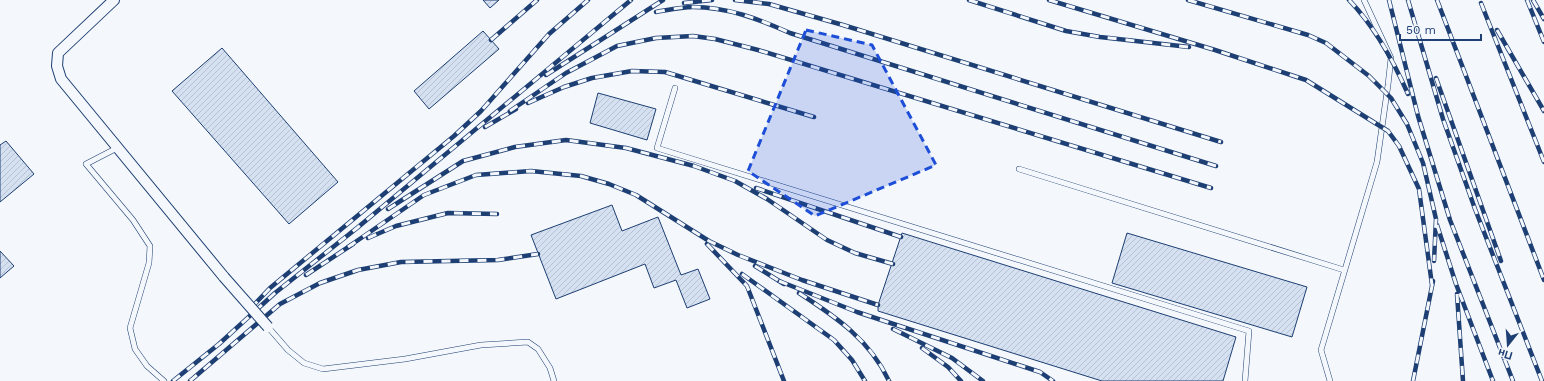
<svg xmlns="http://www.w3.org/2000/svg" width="1544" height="381" font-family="'Work Sans',sans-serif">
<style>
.building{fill:url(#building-hatch);stroke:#1d3f73}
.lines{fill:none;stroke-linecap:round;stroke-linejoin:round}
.lane-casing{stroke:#1d3f73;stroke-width:6}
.street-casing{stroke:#1d3f73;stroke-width:12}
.lane{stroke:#f4f7fb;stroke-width:5}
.street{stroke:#f4f7fb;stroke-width:10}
.rail-casing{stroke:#1d3f73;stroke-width:4.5}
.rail{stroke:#f4f7fb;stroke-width:3;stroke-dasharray:9;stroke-linecap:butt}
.street-bridge-casing{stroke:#1d3f73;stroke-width:12;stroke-linecap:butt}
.street-bridge{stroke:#f4f7fb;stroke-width:10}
.marked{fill:#1d4ed8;fill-opacity:0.2;stroke:#1d4ed8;stroke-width:3;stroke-dasharray:8 5;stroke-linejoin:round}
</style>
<defs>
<pattern id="building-hatch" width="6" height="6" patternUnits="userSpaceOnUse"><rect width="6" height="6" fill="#d5e0f0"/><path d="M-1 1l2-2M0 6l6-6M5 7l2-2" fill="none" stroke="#b6c1d1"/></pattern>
</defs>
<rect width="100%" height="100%" fill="#f4f7fb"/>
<g class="building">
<polygon points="483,0 499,0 490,8"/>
<polygon points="483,31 499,49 429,109 414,91"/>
<polygon points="222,48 338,182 289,224 172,91"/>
<polygon points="598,93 656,109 647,140 590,123"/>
<polygon points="6,141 34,174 0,202 0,145"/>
<polygon points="612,205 622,231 658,217 681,275 698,269 710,299 687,308 676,280 654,288 645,264 556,299 531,235"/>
<polygon points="902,233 1236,337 1223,381 1102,381 878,311 878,305"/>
<polygon points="1127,233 1307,287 1292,337 1112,283"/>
<polygon points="0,251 14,266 0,278"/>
</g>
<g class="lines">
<g class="lane-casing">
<g id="lane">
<polyline points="675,88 657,148 1249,331 1245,381"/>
<polyline points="117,148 86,164 133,220 150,246 149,263 130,328 135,349 147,366 164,381"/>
<polyline points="1019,169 1344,270"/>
<polyline points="268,327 288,350 304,363 323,369 405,359 481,345 528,342 538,349 550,368 554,381"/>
<polyline points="1330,381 1321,350 1377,162 1388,85 1391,58 1364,0"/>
</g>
</g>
<g class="street-casing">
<polyline id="street" points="114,0 58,53 57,66 61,79 224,277"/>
</g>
<use href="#lane" class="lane"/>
<use href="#street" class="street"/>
<g class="rail-casing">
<g id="rail">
<polyline points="735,0 769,4 843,25 1221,142"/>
<polyline points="969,0 1066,31 1100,37 1189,47"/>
<polyline points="1049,0 1215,50 1306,80 1388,131 1399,146 1419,189 1432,285"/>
<polyline points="1188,0 1308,35 1326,43 1369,76 1391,98 1407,124 1423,163 1436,219 1434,261"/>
<path d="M 1349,0 C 1375,27 1393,60 1408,94"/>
<polyline points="1389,0 1418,116 1450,220 1513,381"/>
<polyline points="1408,0 1443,119 1475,209 1542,381"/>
<polyline points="1437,0 1544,280"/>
<polyline points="1527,0 1544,42"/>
<polyline points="1533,0 1544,19"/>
<polyline points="684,3 712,0"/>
<polyline points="1481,3 1544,162"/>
<path d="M 656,12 C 668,10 681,7 693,7 C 727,7 759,19 790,33 L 1216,166"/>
<polyline points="1497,30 1544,111"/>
<polyline points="491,40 537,0"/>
<polyline points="546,75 663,0"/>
<polyline points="1436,78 1501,261"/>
<polyline points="528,103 564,87 592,78 632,71 665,72 814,117"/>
<polyline points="510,111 566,73 617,46 656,38 693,36 715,39 758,50 1211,188"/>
<polyline points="485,127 516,109"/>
<polyline points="756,188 901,237"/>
<polyline points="388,209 463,161 515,147 566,140 626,148 694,166 735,181 767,199 827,240 855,253 893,264"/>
<polyline points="1437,225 1456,284 1493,381"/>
<polyline points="368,238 396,226 448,213 497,214"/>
<polyline points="707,244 747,286 784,381"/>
<polyline points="348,247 424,195 476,175 531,171 581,176 609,184 636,195 709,241 738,255 802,280 878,305"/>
<polyline points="755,266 784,284"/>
<polyline points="742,274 834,340 852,360 865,381"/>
<polyline points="306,275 353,244"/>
<polyline points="779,281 857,312 1040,372 1053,381"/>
<path d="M 799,293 C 836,317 870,340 889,381"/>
<polyline points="1457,294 1463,381"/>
<polyline points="251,308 270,288 454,136 481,111 549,34 588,0"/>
<polyline points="893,329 952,358 983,381"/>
<polyline points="922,348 948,367 961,381"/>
<polyline points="173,381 219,344 275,293 357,228 631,0"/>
<polyline points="190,381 280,304 320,283 358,270 401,262 498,260 538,254"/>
<polyline points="1413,381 1433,281"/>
</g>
</g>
<use href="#rail" class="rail"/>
<g class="street-bridge-casing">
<polyline id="street-bridge" points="224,277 268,327"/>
</g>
<use href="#street-bridge" class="street-bridge"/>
</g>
<path class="marked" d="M 806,30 L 872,45 L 936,165 L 815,216 L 748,171 Z"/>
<g transform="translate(1508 345) rotate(197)" stroke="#f4f7fb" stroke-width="3" paint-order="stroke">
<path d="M0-3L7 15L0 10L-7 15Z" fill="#1d3f73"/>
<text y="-6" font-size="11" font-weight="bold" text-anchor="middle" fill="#1d3f73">Пн</text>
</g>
<path d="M1400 34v6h81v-6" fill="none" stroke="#1d3f73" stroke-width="2"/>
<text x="1406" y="34" font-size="12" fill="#1d3f73" stroke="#f4f7fb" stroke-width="3" paint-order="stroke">50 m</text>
</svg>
